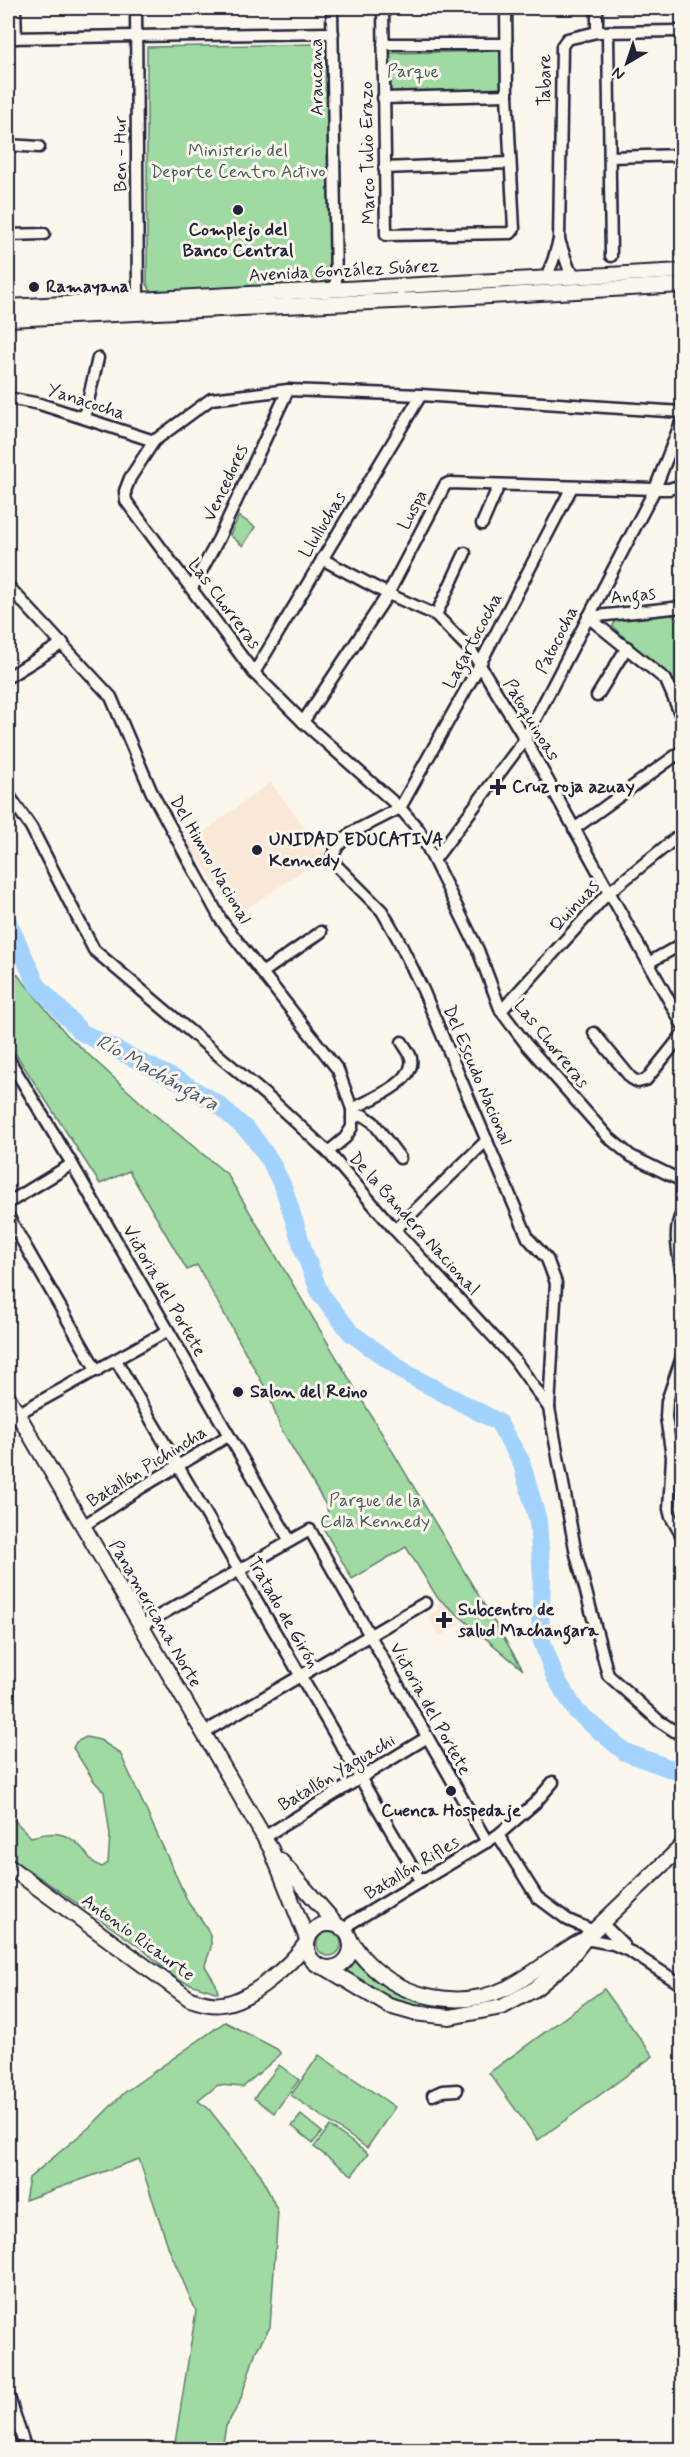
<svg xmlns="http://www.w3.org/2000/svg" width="690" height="2457" font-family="Mynerve,sans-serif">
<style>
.built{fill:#f9e7d7}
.green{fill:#9edaa1;stroke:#607e6e;stroke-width:1.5}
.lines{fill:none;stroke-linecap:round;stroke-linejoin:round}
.river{stroke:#a2d2fe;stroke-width:18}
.street-casing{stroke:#22223b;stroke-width:15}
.secondary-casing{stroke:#22223b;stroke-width:18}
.street{stroke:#fbf7ec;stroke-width:10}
.secondary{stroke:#fbf7ec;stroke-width:14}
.poi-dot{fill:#22223b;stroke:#fbf7ec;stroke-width:2}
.labels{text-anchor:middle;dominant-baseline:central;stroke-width:6;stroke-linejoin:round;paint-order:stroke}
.park-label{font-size:18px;fill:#47595a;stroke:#fbf7ec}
.street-label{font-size:18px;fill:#22223b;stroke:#fbf7ec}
.poi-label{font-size:18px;font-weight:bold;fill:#22223b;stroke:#fbf7ec;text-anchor:start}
.water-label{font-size:20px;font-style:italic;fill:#485776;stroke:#fbf7ec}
</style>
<rect width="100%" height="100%" fill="#fbf7ec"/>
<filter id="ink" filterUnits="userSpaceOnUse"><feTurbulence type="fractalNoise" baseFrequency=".0167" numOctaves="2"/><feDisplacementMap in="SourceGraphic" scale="12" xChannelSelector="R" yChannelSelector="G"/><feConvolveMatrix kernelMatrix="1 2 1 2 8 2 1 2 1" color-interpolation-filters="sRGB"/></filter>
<g filter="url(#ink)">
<g class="built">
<polygon points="270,782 326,855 237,915 188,844"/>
<polygon points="446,1599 461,1624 440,1636 428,1616 438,1609 436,1604"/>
</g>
<g class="green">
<rect x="617" y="8" width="51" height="5"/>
<polygon points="316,44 326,47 331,275 328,281 323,283 158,293 150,290 147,284 147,47"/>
<polygon points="502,51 502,91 390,92 390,53"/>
<polygon points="239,516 255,527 243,546 230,535"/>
<polygon points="669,613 682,622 682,706 671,678 621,636 613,626 615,620 618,618"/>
<polygon points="8,963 67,1035 149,1110 227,1174 523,1670 437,1597 406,1547 352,1579 321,1524 328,1515 327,1507 280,1427 269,1395 197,1265 187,1270 129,1171 100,1184 8,1042"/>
<path d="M 86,1737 L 100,1740 L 120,1753 L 189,1904 C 198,1916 213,1930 211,1947 C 210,1953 206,1960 205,1966 L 216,1984 L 218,1993 L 178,1980 L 141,1948 L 26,1868 L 8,1861 L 8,1803 L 10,1816 L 31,1837 C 51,1832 65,1830 81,1847 C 89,1856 90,1862 102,1867 L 108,1863 L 110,1835 L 104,1792 L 94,1781 L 73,1748 L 76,1742 Z"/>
<circle cx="329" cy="1944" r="12"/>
<polygon points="353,1956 393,1992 434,2006 465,2007 461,2011 423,2009 400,2003 381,1996 341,1970"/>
<polygon points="604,1989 653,2056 538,2140 489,2073"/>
<polygon points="225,2022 277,2049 281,2054 243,2087 218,2085 198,2101 208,2108 261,2175 278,2212 270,2327 256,2351 239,2404 226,2426 222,2449 174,2449 196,2311 169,2249 139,2159 25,2200 29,2178 92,2125 125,2092"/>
<polygon points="319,2055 395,2107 367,2148 291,2095"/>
<polygon points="279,2065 299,2080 274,2113 254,2098"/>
<polygon points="301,2115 322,2132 313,2143 292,2126"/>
<polygon points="330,2126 368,2154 352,2175 314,2147"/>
</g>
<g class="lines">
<polyline class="river" points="8,922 37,985 81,1032 181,1082 219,1105 251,1134 271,1162 284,1189 304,1252 320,1293 351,1333 409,1375 498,1422 521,1461 538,1521 542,1578 540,1636 555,1677 576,1711 625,1752 682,1773"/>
<g class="street-casing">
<g id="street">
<polyline points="15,8 16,38"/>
<polyline points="136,8 138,301"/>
<polyline points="332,8 336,289"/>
<polyline points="383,8 386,235 511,233 514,229 507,95 506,8"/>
<polyline points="597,32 597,8"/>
<polyline points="608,34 611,256"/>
<polyline points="8,38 333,33"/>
<polyline points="383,44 507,44"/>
<polyline points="383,98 507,95"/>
<polyline points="8,145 39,147"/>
<polyline points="611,157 682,155"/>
<polyline points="384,168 510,163"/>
<polyline points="8,235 44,234"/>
<polyline points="559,240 569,269 579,278"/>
<polyline points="545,280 553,261 559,240 562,46 567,39 597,32 682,31"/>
<polyline points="8,398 40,404 154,441"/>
<polyline points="682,412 421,395 288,390 211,399 154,441 130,478 125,491 126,501 254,673 303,722 400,808 419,830 478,950 501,1011 526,1044 608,1137 631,1156 682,1181"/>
<polyline points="84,418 98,358"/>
<polyline points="482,524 499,485"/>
<polyline points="322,559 388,594 436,615 472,652 525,739 682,1024"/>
<polyline points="8,586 111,697 152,793 221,920 338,1070 352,1109 352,1127 345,1138 328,1152"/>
<polyline points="192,588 218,540 288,390"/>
<polyline points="436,615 465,553"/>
<polyline points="588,617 666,680 682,718"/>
<polyline points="588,617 682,607"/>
<polyline points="254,673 421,395"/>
<polyline points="8,677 63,643"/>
<polyline points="597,696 627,647"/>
<polyline points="303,722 388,594 445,485 449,483 655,489 669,489 682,485"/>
<polyline points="8,794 31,827 94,950 275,1103 328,1152 395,1230 514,1359 549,1408 576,1554 608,1675 659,1721 682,1736"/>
<polyline points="574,829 682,751"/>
<polyline points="435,859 525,739 655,489 682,420"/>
<polyline points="648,963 682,944"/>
<polyline points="262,973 321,932"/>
<polyline points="501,1011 608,893 682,833"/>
<polyline points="594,1033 631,1078 638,1082 646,1080 682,1035"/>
<polyline points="8,1058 72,1164 290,1541"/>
<path d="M 352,1109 C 369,1100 416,1083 411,1058 C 410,1053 405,1047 402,1042"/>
<polyline points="352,1118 363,1115 373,1122 400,1158"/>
<polyline points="8,1203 72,1164"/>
<path d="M 682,1213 C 672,1230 679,1257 682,1276"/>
<polyline points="8,1216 97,1371"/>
<polyline points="395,1230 487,1140"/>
<polyline points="682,1357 667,1401 666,1417 672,1457 669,1509 671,1517 682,1536"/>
<polyline points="116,1360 421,1882"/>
<polyline points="549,1408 556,1283 547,1259 528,1238 423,990 397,937 382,911 336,865 333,855 338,846 351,833 400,808 479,666 572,487"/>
<polyline points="8,1419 167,1331"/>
<polyline points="83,1526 139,1489 228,1436"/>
<polyline points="141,1626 310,1530 487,1842"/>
<polyline points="203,1733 425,1603"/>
<polyline points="498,1835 537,1897 568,1920 594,1931"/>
<polyline points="264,1837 426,1738"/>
<polyline points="602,1923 624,1945"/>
<polyline points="346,1932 351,1923 498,1835 535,1803 553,1782"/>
<polyline points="585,1939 613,1944 631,1952 682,1985"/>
<polyline points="433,2095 442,2091 457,2090"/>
<polyline points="8,2394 26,2450"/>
</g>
</g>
<g class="secondary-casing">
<g id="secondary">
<polyline points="8,307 682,271"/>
<polyline points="8,319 436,299 682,285"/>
<polyline points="8,1397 271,1849 307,1939"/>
<polyline points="280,1860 337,1925"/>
<path d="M 8,1866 L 190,1999 C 200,2002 211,2006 222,2004 C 250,2001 291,1965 307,1942"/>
<circle cx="329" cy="1946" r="22"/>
<path d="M 350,1940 C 356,1948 361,1956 367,1962 C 403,1999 461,2010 507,1988 C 533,1975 555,1955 581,1941"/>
<polyline points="326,1968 389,2006 414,2013 450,2017 502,2007 535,1989 566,1963 585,1939 682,1846"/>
</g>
</g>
<use href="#street" class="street"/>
<use href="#secondary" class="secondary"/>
</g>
</g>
<g class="poi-dot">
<circle cx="238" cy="210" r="6"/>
<circle cx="34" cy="287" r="6"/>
<path d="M495 778h6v6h6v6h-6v6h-6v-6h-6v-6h6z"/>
<circle cx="257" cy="850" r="6"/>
<circle cx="238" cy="1392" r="6"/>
<path d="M441 1611h6v6h6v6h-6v6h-6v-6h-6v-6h6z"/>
<circle cx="451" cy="1791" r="6"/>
</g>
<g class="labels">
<g class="park-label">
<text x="413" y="72">Parque</text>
<text x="238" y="151">Ministerio del<tspan x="238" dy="21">Deporte Centro Activo</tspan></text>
<text x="375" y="1501">Parque de la<tspan x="375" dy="21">Cdla Kennedy</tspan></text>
</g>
<g class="street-label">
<text transform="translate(317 77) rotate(-91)">Araucana</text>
<text transform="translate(545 80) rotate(-89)">Tabare</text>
<text transform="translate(368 153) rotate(-91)">Marco Tulio Erazo</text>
<text transform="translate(121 154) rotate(-90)">Ben - Hur</text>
<text transform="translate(344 271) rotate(-3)">Avenida González Suárez</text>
<text transform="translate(86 402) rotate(18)">Yanacocha</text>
<text transform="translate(226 483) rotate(-65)">Vencedores</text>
<text transform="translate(413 510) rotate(-62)">Luspa</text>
<text transform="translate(323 525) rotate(-59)">Llulluchas</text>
<text transform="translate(633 596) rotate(-6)">Angas</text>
<text transform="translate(224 604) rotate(53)">Las Chorreras</text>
<text transform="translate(557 640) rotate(-63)">Patococha</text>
<text transform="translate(473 641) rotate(-62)">Lagartococha</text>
<text transform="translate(531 720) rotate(59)">Patoquinoas</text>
<text transform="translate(210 860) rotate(60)">Del Himno Nacional</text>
<text transform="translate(575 906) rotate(-47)">Quinuas</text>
<text transform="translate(551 1044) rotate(51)">Las Chorreras</text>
<text transform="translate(477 1075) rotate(67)">Del Escudo Nacional</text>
<text transform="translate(414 1224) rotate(48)">De la Bandera Nacional</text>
<text transform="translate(164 1291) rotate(60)">Victoria del Portete</text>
<text transform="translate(147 1467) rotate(-32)">Batallón Pichincha</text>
<text transform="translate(283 1613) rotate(60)">Tratado de Girón</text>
<text transform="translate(155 1614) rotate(60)">Panamericana Norte</text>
<text transform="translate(430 1709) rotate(61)">Victoria del Portete</text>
<text transform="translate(337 1773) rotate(-31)">Batallón Yaguachi</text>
<text transform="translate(412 1868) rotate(-31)">Batallón Rifles</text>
<text transform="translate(138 1938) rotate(36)">Antonio Ricaurte</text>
</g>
<g class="poi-label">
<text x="238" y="230" text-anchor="middle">Complejo del<tspan x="238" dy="21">Banco Central</tspan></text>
<text x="46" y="287">Ramayana</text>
<text x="512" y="787">Cruz roja azuay</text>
<text x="269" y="840">UNIDAD EDUCATIVA<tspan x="269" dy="21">Kennedy</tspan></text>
<text x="250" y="1392">Salon del Reino</text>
<text x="458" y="1610">Subcentro de<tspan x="458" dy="21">salud Machangara</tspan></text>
<text x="451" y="1811" text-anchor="middle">Cuenca Hospedaje</text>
</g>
<g class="water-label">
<text transform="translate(157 1073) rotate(29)">Río Machángara</text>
</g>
</g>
<rect width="690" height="2457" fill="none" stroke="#fbf7ec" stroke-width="30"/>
<rect x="15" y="15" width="660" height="2427" fill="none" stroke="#22223b" stroke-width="2" filter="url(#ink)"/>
<g transform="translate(627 63) rotate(219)" stroke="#fbf7ec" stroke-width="4.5" paint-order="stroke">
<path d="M0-4.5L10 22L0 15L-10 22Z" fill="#22223b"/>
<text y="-9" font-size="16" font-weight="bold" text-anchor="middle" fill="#22223b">N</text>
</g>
</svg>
